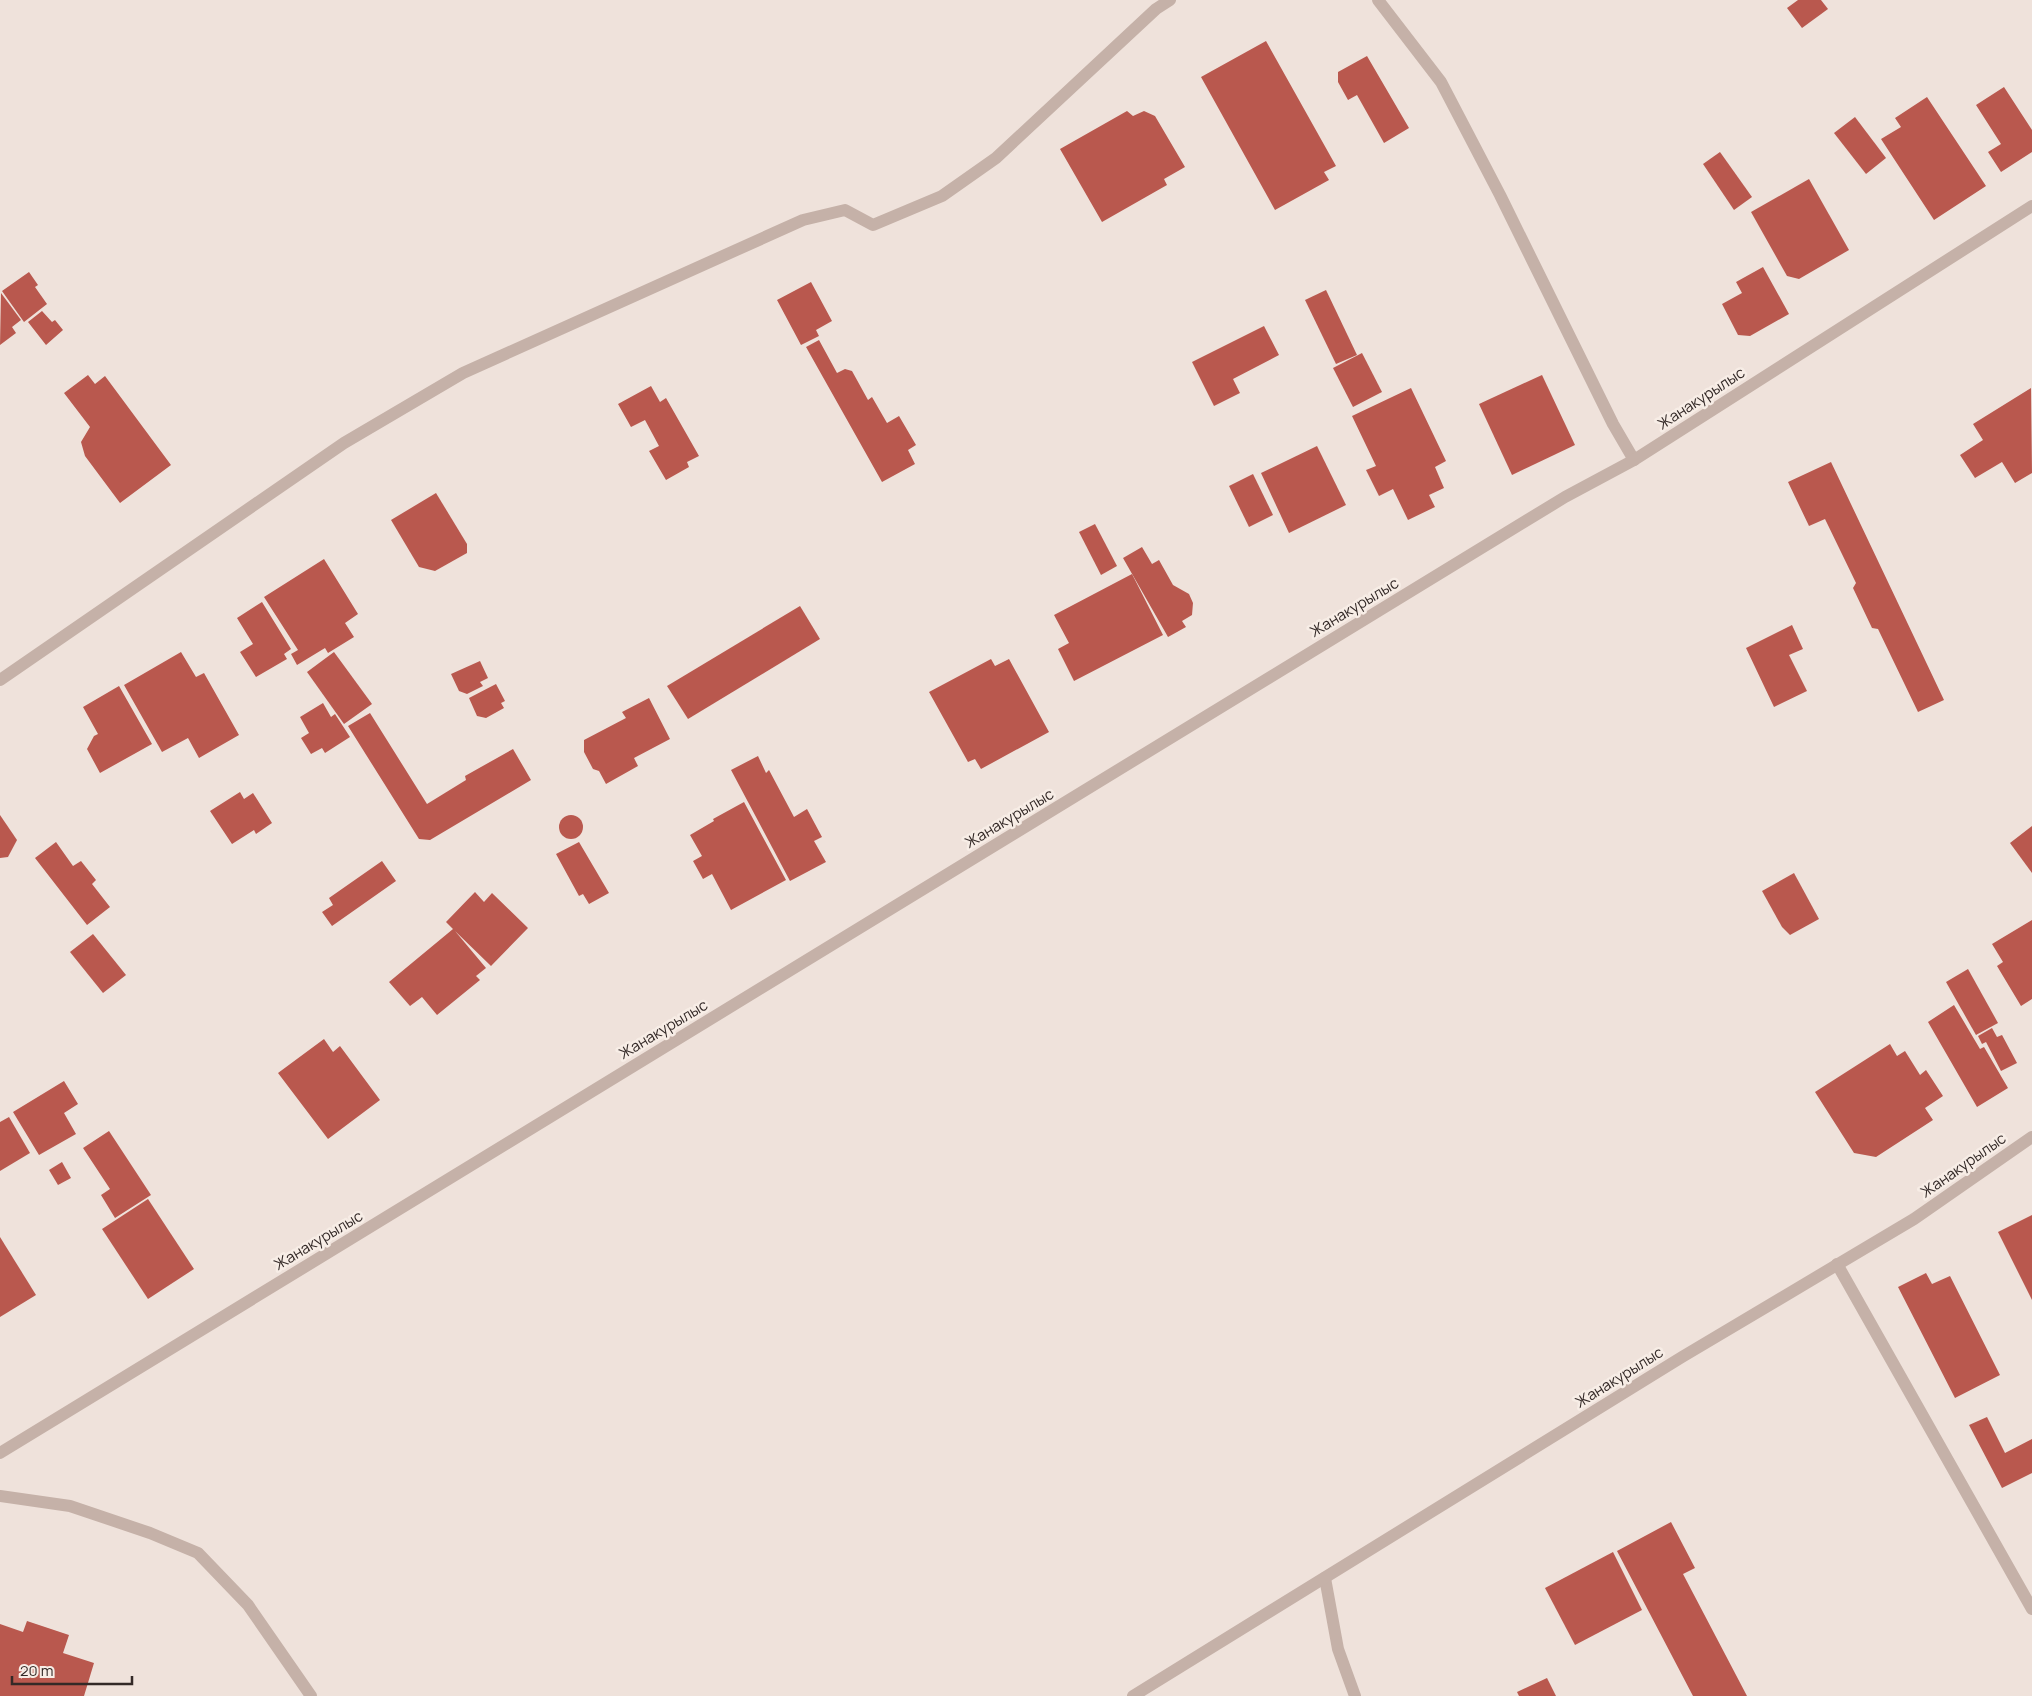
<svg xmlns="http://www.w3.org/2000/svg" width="2032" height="1696" font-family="Manrope,sans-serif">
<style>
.building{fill:#b9584e}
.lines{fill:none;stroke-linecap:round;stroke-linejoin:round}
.minor{stroke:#c5b1a8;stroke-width:12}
.labels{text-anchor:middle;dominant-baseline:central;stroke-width:5;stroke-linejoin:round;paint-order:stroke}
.street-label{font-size:15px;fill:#332927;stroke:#f7ede6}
</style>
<rect width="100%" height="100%" fill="#efe2db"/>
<g class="building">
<polygon points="1798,0 1821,0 1828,9 1802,28 1787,8"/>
<polygon points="1266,41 1336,166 1324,172 1329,180 1275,210 1201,77"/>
<polygon points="1367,56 1409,128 1384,143 1357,95 1348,100 1338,82 1338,72"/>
<polygon points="2004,87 2032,130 2032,152 2001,172 1988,152 2001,144 1976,105"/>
<polygon points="1927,97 1986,186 1934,220 1881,139 1901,127 1895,118"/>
<polygon points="1127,111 1133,116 1144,111 1155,116 1185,167 1164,179 1167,185 1102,222 1060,149"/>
<polygon points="1855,117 1886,158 1866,174 1834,133"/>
<polygon points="1720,152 1752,197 1734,210 1703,164"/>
<polygon points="1809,179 1849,250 1799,279 1787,276 1751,212"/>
<polygon points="1763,267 1789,314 1750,336 1738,335 1722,304 1742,293 1736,282"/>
<polygon points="29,272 38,285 35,287 47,304 24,322 2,291"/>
<polygon points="811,282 832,321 816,330 819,336 801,345 777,300"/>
<polygon points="1326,290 1357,355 1336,364 1305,300"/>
<polygon points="1,293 21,320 12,327 16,333 0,345"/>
<polygon points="42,311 52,322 55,320 63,330 46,345 28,322"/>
<polygon points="1264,326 1279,355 1233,379 1240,393 1214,406 1192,362"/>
<polygon points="819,340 837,373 845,369 852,371 868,400 872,397 887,423 899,416 916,445 908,450 915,464 882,482 806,347"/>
<polygon points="1362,353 1382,392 1353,407 1333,368"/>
<polygon points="88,375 95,384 105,376 171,465 120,503 85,456 81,442 90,427 64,393"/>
<polygon points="1542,375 1575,445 1512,475 1479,404"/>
<polygon points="651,386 660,402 666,398 699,456 687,462 689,467 666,480 649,451 659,446 645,420 631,427 618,404"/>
<polygon points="1411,388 1446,461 1435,467 1444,488 1429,495 1435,507 1408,520 1393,489 1379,496 1366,470 1376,466 1352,416"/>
<polygon points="2031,388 2032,473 2015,483 2002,462 1975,478 1960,455 1983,440 1973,424"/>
<polygon points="1317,446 1346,505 1289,533 1261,473"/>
<polygon points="1831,462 1944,700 1918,712 1878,629 1872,628 1853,588 1856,583 1825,519 1809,526 1788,482"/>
<polygon points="1253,474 1273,515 1249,527 1229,486"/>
<polygon points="436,493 467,544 467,553 435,571 419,567 391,520"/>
<polygon points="1095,524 1117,566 1101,575 1079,532"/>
<polygon points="1142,547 1152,564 1159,560 1173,585 1189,594 1193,603 1192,615 1182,621 1186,627 1168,637 1123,558"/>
<polygon points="324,559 358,614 345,623 354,637 328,653 325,648 297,665 291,654 298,650 264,597"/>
<polygon points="1132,574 1163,635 1074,681 1058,649 1069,643 1054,615"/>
<polygon points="262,602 291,649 284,654 287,659 256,677 240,652 253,644 237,618"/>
<polygon points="800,606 820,639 688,719 667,686"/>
<polygon points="1792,625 1803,649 1789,655 1807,691 1774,707 1746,648"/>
<polygon points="181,652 196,677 204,673 239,735 199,758 188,738 162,752 124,685"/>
<polygon points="334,652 372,704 344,724 307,672"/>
<polygon points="991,659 995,666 1009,659 1049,732 981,769 975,759 968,762 929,692"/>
<polygon points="480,661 488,678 480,682 483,686 467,694 459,691 451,674"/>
<polygon points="496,684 505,701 501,703 504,708 486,718 477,716 469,698"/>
<polygon points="119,686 152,744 100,773 87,749 94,736 98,734 83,707"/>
<polygon points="649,698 670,739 634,758 638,766 606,784 599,771 593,769 584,752 584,740 626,718 622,712"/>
<polygon points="323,703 331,717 335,714 350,737 325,753 322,748 311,754 301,738 309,733 300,717"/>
<polygon points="370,713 427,804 466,780 465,776 513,749 531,780 430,840 419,839 348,726"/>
<polygon points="758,756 766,773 769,770 794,817 807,809 822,837 814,841 826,862 790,881 731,770"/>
<polygon points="240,792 244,799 253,793 272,823 256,834 254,830 232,844 210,811"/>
<polygon points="744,802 786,880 731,910 712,874 703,879 693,861 702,856 690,835 714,821 713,819"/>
<polygon points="0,815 17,840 8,857 0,858"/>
<circle cx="571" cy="827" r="12"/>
<polygon points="2032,826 2032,873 2010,843"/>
<polygon points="56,842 73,866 81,861 96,880 92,884 110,907 87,925 35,858"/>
<polygon points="579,842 609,893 589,904 583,894 579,896 556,854"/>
<polygon points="382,861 396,881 332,926 322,912 333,905 329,898"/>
<polygon points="1794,873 1819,919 1790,935 1782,927 1762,891"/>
<polygon points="475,892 484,902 492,893 528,928 491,966 455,931 486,968 476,976 480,980 437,1015 422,997 410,1006 389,982 453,929 446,922"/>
<polygon points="2032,920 2032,999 2021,1006 1997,966 2003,962 1992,944"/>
<polygon points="93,934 126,975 103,993 70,952"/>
<polygon points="1968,969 1998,1023 1976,1035 1946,982"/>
<polygon points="1954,1005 1980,1049 1984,1047 2008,1088 1977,1107 1928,1022"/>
<polygon points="1992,1028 1997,1037 2002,1035 2017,1063 2001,1071 1986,1042 1982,1044 1978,1036"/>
<polygon points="324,1039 333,1052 340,1046 380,1100 328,1139 278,1073"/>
<polygon points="1890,1044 1897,1056 1905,1051 1920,1075 1926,1070 1943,1096 1925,1108 1933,1120 1876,1157 1854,1153 1815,1092"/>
<polygon points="64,1081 78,1104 64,1113 76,1134 39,1155 13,1112"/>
<polygon points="9,1117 30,1153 0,1171 0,1122"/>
<polygon points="109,1131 151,1195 115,1218 101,1195 110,1189 83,1148"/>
<polygon points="62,1162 71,1178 58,1185 49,1170"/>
<polygon points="148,1199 194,1269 148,1299 102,1229"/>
<polygon points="2032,1215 2032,1300 1998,1232"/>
<polygon points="0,1237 36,1295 0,1317"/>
<polygon points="1926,1273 1932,1284 1950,1276 2000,1375 1955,1398 1898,1287"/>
<polygon points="1987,1417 2005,1453 2032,1439 2032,1473 2002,1488 1969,1425"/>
<polygon points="1671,1522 1695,1568 1683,1574 1747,1696 1693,1696 1617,1551"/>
<polygon points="1613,1552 1642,1610 1575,1645 1545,1588"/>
<polygon points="27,1621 69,1635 63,1653 94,1663 84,1696 0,1696 0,1624 23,1632"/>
<polygon points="1547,1678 1556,1696 1519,1696 1517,1692"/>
</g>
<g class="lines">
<g class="minor">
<polyline points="1378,0 1441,82 1500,195 1613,424 1634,460"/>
<polyline points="0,680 344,443 463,373 803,220 845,210 873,225 942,196 996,158 1156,9 1170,0"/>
<polyline points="1837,1264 2032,1609"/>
<polyline points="0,1453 1565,497 1634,460 2032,206"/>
<polyline points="0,1496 70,1506 150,1533 198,1553 248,1605 311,1696"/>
<polyline points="1325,1578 1338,1649 1355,1696"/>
<polyline points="1133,1696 1682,1357 1914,1219 2032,1137"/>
</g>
</g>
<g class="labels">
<g class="street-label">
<text transform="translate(1701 398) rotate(-33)">Жанакурылыс</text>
<text transform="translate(1354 607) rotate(-31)">Жанакурылыс</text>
<text transform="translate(1009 818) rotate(-31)">Жанакурылыс</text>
<text transform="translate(663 1029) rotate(-31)">Жанакурылыс</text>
<text transform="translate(1963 1165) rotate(-35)">Жанакурылыс</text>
<text transform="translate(318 1240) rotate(-31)">Жанакурылыс</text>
<text transform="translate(1619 1377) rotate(-32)">Жанакурылыс</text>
</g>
</g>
<path d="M12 1676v8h120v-8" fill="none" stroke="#332927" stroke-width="2.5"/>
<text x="20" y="1676" font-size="15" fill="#332927" stroke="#f7ede6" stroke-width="4" paint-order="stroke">20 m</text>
</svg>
